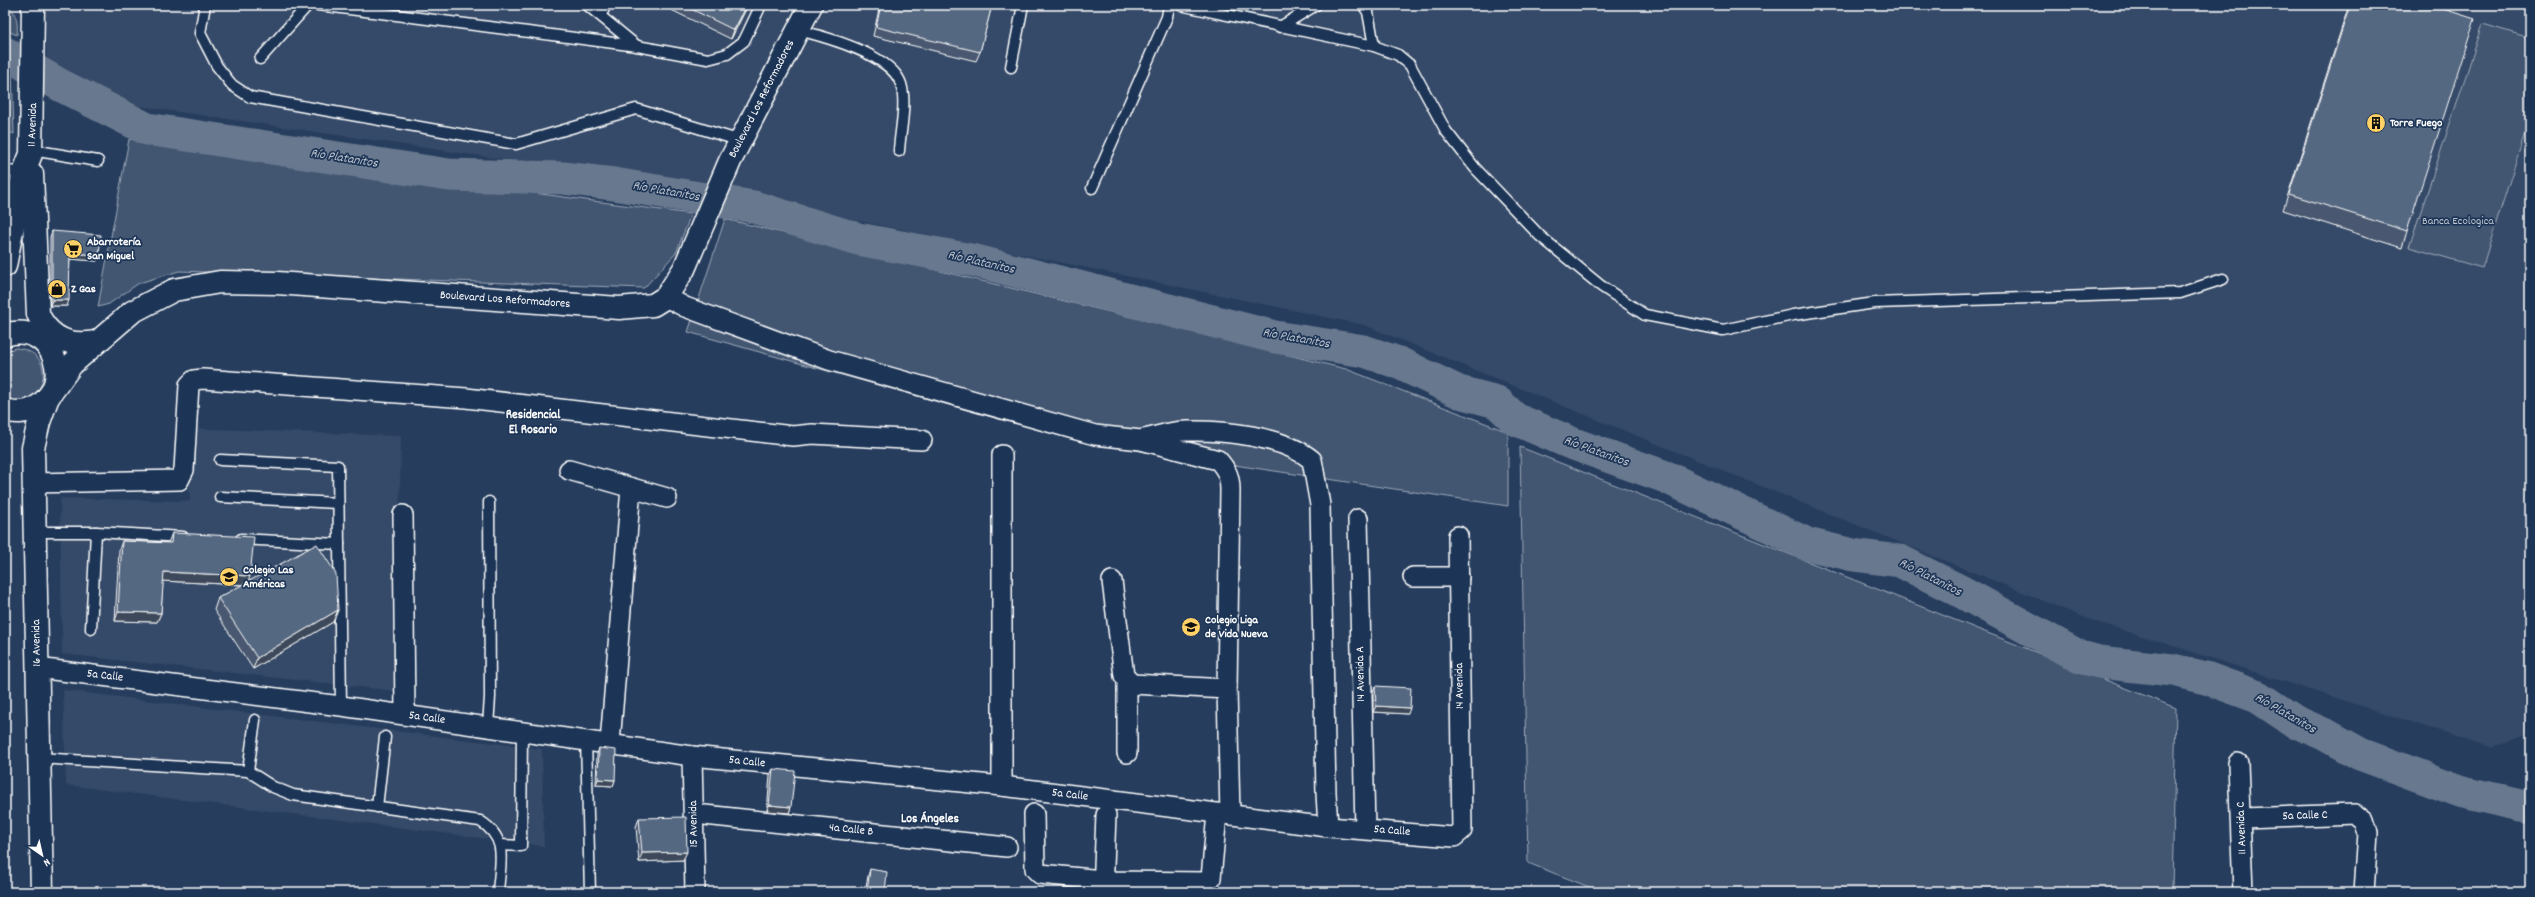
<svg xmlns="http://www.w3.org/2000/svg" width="2535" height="897" font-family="Dekko,sans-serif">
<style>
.built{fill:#344a68}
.green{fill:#425672;stroke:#a0aab8}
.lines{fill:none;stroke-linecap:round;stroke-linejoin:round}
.river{stroke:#67788e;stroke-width:33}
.service-casing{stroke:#fff;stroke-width:13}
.minor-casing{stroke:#fff;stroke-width:22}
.secondary-casing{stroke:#fff;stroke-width:25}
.service{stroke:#1d3557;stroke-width:10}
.minor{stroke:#1d3557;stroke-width:19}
.secondary{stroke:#1d3557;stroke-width:22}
.wall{fill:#49596f;stroke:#fff}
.shaded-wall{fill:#3c485a;stroke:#fff}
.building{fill:#556781;stroke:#fff}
.labels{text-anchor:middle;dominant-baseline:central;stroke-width:3.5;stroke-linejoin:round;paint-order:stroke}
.street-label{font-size:12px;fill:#fff;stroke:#1d3557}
.poi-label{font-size:12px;font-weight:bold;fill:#fff;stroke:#1d3557;text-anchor:start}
.park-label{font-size:12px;fill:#bdc4ce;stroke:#1d3557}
.water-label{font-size:13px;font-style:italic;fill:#bbc2cc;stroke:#1d3557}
.neighbourhood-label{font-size:13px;font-weight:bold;fill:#fff;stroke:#1d3557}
</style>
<rect width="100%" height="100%" fill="#263d5e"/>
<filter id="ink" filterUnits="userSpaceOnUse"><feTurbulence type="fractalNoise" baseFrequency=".025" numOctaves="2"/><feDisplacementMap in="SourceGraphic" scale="8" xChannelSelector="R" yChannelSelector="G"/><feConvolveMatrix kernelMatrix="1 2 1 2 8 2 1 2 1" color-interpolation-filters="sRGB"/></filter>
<g filter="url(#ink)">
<g class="built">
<polygon points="43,5 2530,5 2530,731 2493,748 2088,619 1364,325 700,188 138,106 135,115 47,66"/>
<polygon points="186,428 401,436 396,691 62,654 60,498 190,501"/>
<polygon points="63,690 542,749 544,846 66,785"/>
</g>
<g class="green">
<path d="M 5,5 C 17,10 18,23 17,35 L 5,30 Z"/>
<polygon points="2483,24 2530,38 2530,117 2482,268 2409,247"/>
<polygon points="5,66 12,70 14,134 5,130"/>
<polygon points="129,139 691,214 676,253 644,288 179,271 139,283 109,304 98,307"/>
<polygon points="725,219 1346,369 1508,432 1508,506 1081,442 688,332"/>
<path d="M 16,348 C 62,352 44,415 5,398 L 5,351 Z"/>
<polygon points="1520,447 2176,708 2172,892 1602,892 1528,863"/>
</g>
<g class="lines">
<polyline class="river" points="5,53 60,85 147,129 449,175 563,178 614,184 754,207 858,239 976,261 1275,337 1364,351 1399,363 1459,392 1497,402 1515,419 1571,443 1666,477 1807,544 1853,555 1900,561 1960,591 2080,657 2099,662 2173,670 2206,678 2258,697 2294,721 2326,735 2360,754 2463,792 2530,807"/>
<g class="service-casing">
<g id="service">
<polyline points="205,5 200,33 217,66 232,85 250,97 516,144 636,109 741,141"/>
<polyline points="318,5 637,46 708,59 727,54 744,41 761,5"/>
<polyline points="587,5 637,46"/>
<polyline points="1180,5 1374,46 1398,55 1410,65 1446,131 1475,168 1540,236 1601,286 1645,315 1723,330 1793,315 1875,303 2180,293 2223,279"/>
<polyline points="1363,5 1368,12 1374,46"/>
<polyline points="601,14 606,5"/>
<polyline points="1280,27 1316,5"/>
<path d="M 798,30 C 826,37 892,55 901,84 C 907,104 900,131 899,151"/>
<polyline points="260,59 308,5"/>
<polyline points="1011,67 1023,5"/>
<polyline points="32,150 98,161"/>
<polyline points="5,170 23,174"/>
<polyline points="1092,188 1167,17 1169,5"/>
<polyline points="220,460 338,466 341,706"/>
<polyline points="220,497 338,503"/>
<polyline points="34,532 96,532 183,537"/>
<polyline points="241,539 339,544"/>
<polyline points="91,629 96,532"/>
<polyline points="488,726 490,697 489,502"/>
<polyline points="586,739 590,892"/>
<path d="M 39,758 L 248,771 L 273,787 L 293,795 L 480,821 C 509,839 500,862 498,892"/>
<polyline points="248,771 255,720"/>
<polyline points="377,807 385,737"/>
<polyline points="501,845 521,846 522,732"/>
</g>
</g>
<g class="minor-casing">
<g id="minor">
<path d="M 666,297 L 685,307 L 829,360 L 1095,435 L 1141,440 L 1218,460 C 1227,470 1230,477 1230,491 L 1227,689 L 1230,815"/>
<path d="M 1144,439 C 1158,436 1173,431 1186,431 C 1223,430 1283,436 1312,460 L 1320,505 L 1326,793 L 1328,827"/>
<polyline points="569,470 667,498"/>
<polyline points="33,483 179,480 184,470 189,385 194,380 203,379 466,398 793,436 812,434 922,440"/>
<polyline points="403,515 405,715"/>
<polyline points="1358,519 1365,829"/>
<polyline points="1413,577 1459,577"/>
<polyline points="1112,581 1124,676 1132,684 1227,689"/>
<polyline points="37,668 341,706 692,756 1002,786 1328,827 1454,837 1462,830 1458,536"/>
<polyline points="610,743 631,488"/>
<polyline points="1127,753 1127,681"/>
<polyline points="692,756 695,892"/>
<polyline points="2238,763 2243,892"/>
<polyline points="1002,786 1002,455"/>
<polyline points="695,814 1007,847"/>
<polyline points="1034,814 1035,869 1040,874 1112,881 1205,882 1211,878 1217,814"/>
<polyline points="2242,818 2355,814 2364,821 2368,833 2364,892"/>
<polyline points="1103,892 1106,815"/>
</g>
</g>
<g class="secondary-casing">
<g id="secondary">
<path d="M 32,174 L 38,314 C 49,338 69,347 95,342"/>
<polyline points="5,266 23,174 31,154 33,5"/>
<path d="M 5,335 C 51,319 78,384 35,408 C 26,413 14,413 5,410"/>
<polyline points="54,389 72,364 132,312 174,290 220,282 277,283 619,308 653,305 666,297 684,269 730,161 811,5"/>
<polyline points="42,892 33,448 39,422 48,397"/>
</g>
</g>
<use href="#service" class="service"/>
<use href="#minor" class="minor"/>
<use href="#secondary" class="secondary"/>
</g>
<g class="wall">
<polygon points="661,5 748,5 731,39"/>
<polygon points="880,5 992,5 980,52 976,61 873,36"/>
<polygon points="2349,5 2431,5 2407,231 2402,248 2283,210"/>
<polygon points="52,231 97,261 70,259 67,306 50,306 50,237"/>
<polygon points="172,533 247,582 338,610 333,622 253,669 214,610 218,598 243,585 163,581 161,613 157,622 115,621 119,550 122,541 168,543"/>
<polygon points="1375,686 1408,714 1373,712 1373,692"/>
<polygon points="599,748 615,780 613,786 596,785 597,754"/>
<polygon points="773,769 791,807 789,813 767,811 770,775"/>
<polygon points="639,818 683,860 639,862 636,827"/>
<polygon points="870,869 885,892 865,892 868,876"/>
</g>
<g class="shaded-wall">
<polygon points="747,5 748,5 731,39 734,30"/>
<polygon points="70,253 99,255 97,261 68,259"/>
<polygon points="52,300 69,300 67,306 50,306"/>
<polygon points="164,572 250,576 247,585 161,581"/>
<polygon points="338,610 333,622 253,669 257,658"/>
<polygon points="118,612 161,613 157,622 115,621"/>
<polygon points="1376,706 1410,708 1408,714 1373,712"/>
<polygon points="598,779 615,780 613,786 596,785"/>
<polygon points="769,805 791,807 789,813 767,811"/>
<polygon points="687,852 683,860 639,862 642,853"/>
</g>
<g class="building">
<polygon points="683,5 747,5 734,30"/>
<polygon points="881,5 992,5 980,52 876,27"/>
<polygon points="2350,5 2431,5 2475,19 2407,231 2289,194"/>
<polygon points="52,231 101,235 99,255 70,253 69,300 52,300"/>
<polygon points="172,533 254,537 250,576 164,572 161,613 118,612 122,541 171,543"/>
<polygon points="317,544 336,574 338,610 257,658 218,598"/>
<polygon points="1375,686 1411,688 1410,708 1376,706"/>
<polygon points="599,748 616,750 615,780 598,779"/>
<polygon points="773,769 795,771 791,807 769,805"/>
<polygon points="686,817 687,852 642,853 639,818"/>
<polygon points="870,869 887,872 885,892 867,892"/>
</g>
</g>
<defs>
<g id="building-disc" transform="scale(1)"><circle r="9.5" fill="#ffd166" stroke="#1d3557"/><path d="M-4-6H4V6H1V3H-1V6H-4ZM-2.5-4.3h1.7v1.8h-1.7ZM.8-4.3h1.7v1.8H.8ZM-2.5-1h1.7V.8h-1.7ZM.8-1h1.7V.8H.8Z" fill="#111"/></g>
<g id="supermarket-disc" transform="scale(1)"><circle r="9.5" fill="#ffd166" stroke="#1d3557"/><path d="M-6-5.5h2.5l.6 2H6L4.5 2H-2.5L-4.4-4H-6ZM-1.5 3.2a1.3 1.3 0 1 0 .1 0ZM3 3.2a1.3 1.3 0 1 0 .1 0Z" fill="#111"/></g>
<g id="shop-disc" transform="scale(1)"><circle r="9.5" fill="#ffd166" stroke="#1d3557"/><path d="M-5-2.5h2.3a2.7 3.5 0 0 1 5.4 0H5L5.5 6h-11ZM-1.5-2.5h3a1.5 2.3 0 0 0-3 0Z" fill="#111"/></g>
<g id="school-disc" transform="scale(1)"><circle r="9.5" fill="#ffd166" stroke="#1d3557"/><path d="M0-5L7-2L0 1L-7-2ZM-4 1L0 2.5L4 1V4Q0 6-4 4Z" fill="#111"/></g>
</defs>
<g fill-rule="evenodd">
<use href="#building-disc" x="2376" y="123"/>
<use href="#supermarket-disc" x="73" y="249"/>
<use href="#shop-disc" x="57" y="289"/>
<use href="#school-disc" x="229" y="577"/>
<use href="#school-disc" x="1191" y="627"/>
</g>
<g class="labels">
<g class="street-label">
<text transform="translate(762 99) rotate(-63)">Boulevard Los Reformadores</text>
<text transform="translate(33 125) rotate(-88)">11 Avenida</text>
<text transform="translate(505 300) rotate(4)">Boulevard Los Reformadores</text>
<text transform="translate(37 643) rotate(-91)">16 Avenida</text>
<text transform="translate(1361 674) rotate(-91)">14 Avenida A</text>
<text transform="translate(105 676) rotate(7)">5a Calle</text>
<text transform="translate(1460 686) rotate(-91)">14 Avenida</text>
<text transform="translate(427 718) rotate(8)">5a Calle</text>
<text transform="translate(747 762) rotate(6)">5a Calle</text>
<text transform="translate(1070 795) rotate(7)">5a Calle</text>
<text transform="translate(2305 816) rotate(-2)">5a Calle C</text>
<text transform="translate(694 824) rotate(-91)">15 Avenida</text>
<text transform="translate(2242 828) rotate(-92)">11 Avenida C</text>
<text transform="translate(851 830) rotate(6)">4a Calle B</text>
<text transform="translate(1392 831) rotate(5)">5a Calle</text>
</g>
<g class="poi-label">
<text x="2390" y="123">Torre Fuego</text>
<text x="87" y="242">Abarrotería<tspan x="87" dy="14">San Miguel</tspan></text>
<text x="71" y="289">Z Gas</text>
<text x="243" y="570">Colegio Las<tspan x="243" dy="14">Américas</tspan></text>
<text x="1205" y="620">Colegio Liga<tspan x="1205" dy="14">de Vida Nueva</tspan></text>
</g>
<g class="park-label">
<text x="2458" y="221">Banca Ecologica</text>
</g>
<g class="water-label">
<text transform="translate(344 159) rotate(9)">Río Platanitos</text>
<text transform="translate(666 192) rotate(10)">Río Platanitos</text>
<text transform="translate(981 263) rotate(13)">Río Platanitos</text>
<text transform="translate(1296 339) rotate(10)">Río Platanitos</text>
<text transform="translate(1596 452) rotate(20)">Río Platanitos</text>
<text transform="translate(1930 578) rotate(27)">Río Platanitos</text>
<text transform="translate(2285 714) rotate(30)">Río Platanitos</text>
</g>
<g class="neighbourhood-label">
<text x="533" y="415">Residencial<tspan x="533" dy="15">El Rosario</tspan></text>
<text x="930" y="819">Los Ángeles</text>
</g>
</g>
<rect width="2535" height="897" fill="none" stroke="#1d3557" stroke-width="20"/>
<rect x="10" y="10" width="2515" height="877" fill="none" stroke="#fff" stroke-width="1.5" filter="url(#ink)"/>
<g transform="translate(42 855) rotate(146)" stroke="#1d3557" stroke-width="3" paint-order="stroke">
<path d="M0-3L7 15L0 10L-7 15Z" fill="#ffffff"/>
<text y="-6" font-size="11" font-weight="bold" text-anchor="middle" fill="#ffffff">N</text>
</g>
</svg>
